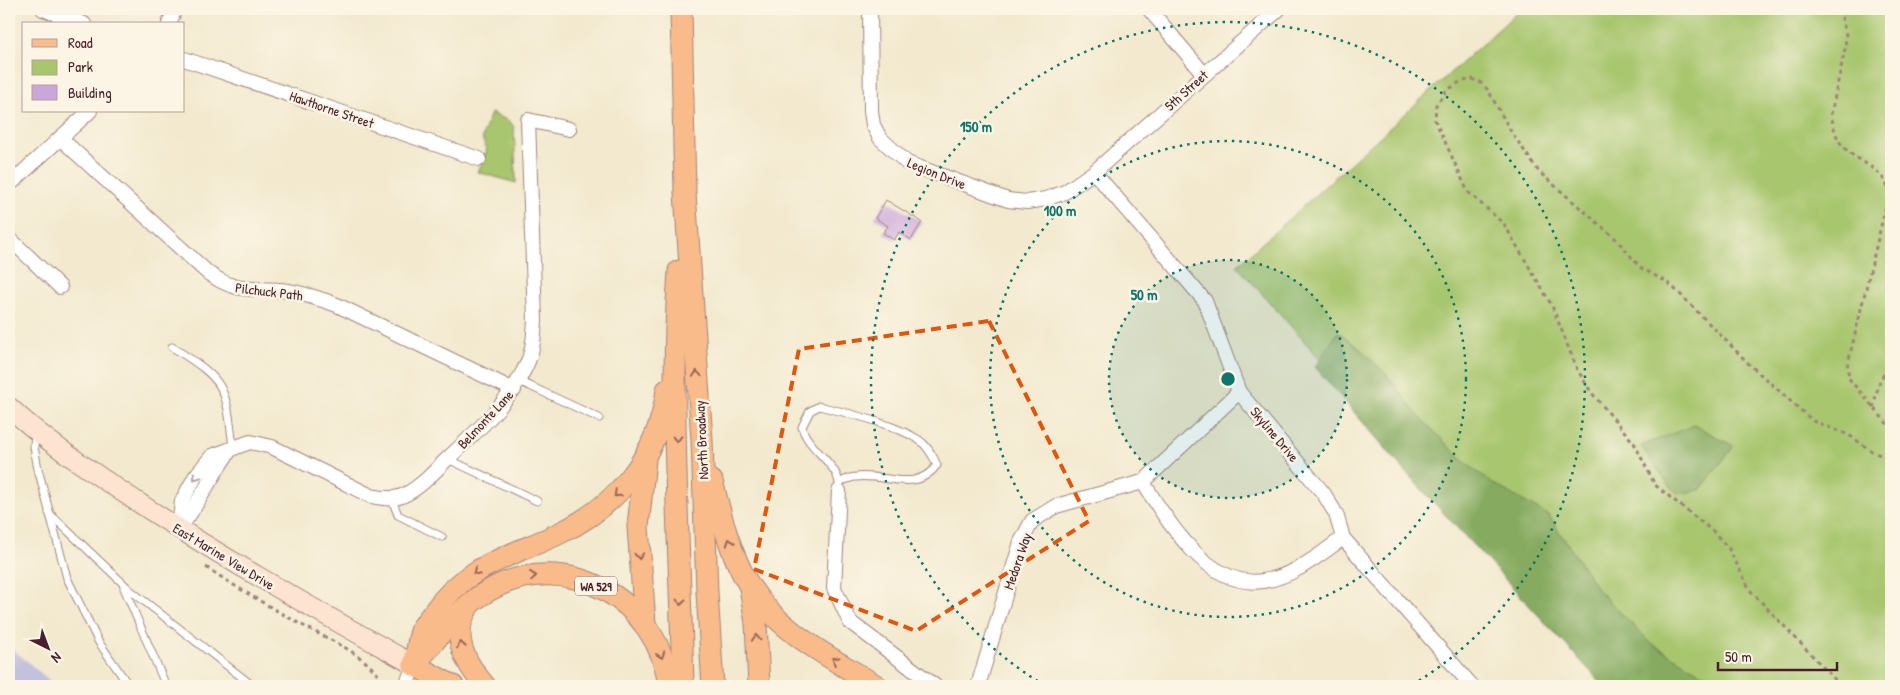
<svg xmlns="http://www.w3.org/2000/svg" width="1900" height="695" font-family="'Patrick Hand',sans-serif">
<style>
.industrial{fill:#c3c1db}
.green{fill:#a8c66e;stroke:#79724c}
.forest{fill:#86ab61;stroke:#686546}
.building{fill:#cba6da}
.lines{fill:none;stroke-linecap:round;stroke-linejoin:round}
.service-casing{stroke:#9e847c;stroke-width:9}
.minor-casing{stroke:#9e847c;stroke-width:16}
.secondary-casing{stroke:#9e847c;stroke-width:21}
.primary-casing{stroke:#9e847c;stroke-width:23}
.path{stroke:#9e847c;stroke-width:3;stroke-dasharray:4 4;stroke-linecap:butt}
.service{stroke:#fff;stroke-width:7}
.minor{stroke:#fff;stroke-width:14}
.secondary{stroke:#fde4d1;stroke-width:19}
.primary{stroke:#fabb8b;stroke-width:21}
.oneway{stroke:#996556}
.oneway2{stroke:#ae9aa0}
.marked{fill:none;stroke:#e0560e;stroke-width:4;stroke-dasharray:10 6;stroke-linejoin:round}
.ring{fill:none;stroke:#0f766e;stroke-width:2.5;stroke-dasharray:2.5 5}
.labels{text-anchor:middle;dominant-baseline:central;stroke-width:5;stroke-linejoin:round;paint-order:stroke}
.shield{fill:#fcf5e5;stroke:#7f5f63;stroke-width:1}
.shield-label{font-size:12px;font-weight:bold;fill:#4a1f2b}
.street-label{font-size:14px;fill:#4a1f2b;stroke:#fcf5e5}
.centre{fill:#0f766e;stroke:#fcf5e5;stroke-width:2.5}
.ring-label{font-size:15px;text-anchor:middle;font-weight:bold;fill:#0f766e;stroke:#fcf5e5;stroke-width:5;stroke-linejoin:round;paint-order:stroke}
</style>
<rect width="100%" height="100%" fill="#fcf5e5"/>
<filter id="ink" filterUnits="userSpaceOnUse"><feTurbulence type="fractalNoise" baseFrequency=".02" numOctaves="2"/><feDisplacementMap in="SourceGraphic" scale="10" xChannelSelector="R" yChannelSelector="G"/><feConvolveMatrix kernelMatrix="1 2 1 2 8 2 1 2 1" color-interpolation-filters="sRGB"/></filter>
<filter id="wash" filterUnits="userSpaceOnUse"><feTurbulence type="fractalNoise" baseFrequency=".0096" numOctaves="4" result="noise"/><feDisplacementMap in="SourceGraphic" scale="20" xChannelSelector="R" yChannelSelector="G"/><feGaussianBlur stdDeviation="1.12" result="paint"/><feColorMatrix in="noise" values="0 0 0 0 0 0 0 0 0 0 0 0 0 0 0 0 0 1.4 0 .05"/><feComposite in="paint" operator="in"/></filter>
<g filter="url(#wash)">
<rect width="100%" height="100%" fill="#f2e9ce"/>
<polygon class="industrial" points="9,646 56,686 9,686"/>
<g class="green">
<polygon points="1521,9 1891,9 1891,686 1612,686 1237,266"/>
<polygon points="491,113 509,121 514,127 516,183 478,172 487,150 482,138"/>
</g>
<g class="forest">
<polygon points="1338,332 1357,346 1388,376 1415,412 1462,460 1492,483 1549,516 1598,590 1652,644 1713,680 1714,686 1604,686 1412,479 1315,367"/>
<polygon points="1694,425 1734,446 1700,490 1678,494 1666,481 1641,446"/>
</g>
<g id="blocks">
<polygon class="building" points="886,200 922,222 911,240 899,232 894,240 883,233 888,226 875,218"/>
</g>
</g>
<g filter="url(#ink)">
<use href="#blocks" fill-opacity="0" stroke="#9e847c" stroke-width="1"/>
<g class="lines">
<g class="service-casing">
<g id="service">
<path d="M 172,347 C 226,381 226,385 233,448"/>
<polyline points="519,381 599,418"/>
<polyline points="35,432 34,447 38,469 67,578 98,641 129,686"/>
<polyline points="448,459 537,501"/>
<path d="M 839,491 C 843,465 808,451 802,427 L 810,411 L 819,406 C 847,413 895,424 919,440 C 928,446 933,456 937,465 C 916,494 885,473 856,477 C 851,477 845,480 841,482"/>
<polyline points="391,497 398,515 442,537"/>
<polyline points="49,513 130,590 253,686"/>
<polyline points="124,588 166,686"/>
</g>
</g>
<g class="minor-casing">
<g id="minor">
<polyline points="43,9 84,24"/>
<polyline points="870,9 871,111 873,125 880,138 907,163 1008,200 1027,202 1046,199 1065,192 1094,172 1279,9"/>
<polyline points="1149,9 1204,74"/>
<polyline points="169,24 175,9"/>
<polyline points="184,59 479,159"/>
<path d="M 60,138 L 208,273 C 241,296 253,286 288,291 C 305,294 321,299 337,305 L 514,390"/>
<polyline points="1094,172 1205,301 1239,392 1324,494 1336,514 1343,538 1472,686"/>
<polyline points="9,185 90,111"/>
<polyline points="9,238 60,287"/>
<path d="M 1143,482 C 1167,522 1209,589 1263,581 C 1293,577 1319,555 1343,538"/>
<polyline points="839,491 834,588 850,622 935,686"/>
<path d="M 179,529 C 199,504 211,475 231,449"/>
<path d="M 179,530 L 182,501 L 195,477 L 212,456 L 250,442 L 272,447 L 371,496 C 381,498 392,500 402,496 C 419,489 433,473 446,460 C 476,432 507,405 525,368 C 533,353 534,336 535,320 L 528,120 L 569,129"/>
<polyline points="406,686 414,665"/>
<polyline points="978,686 1021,542 1032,521 1056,506 1143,482 1239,392"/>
</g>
</g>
<g class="secondary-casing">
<path id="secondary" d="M 9,407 C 44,440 85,467 124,493 C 218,556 316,610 414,665"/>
</g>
<g class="primary-casing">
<g id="primary">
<polyline points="681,9 685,193 702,440 707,592 713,686"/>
<path d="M 679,271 C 669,408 680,548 683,686"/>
<path d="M 712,481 C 721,516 730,554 749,585 C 778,632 832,658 877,686"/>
<polyline points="750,587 756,623 759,686"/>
<path d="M 467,609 C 450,637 466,664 485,686"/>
<polyline points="645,623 638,527 645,460"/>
<path d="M 416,663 C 437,639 459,607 488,591 C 565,546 659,600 669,686"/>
<path d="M 414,665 C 417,654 418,639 422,628 C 425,623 430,617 433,613 C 467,564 510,557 560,533 C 617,506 659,455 667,390"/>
<polyline points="414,665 453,686"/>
</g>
</g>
<g class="path">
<path d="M 1840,9 L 1846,35 L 1845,49 L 1831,114 C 1833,125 1835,135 1841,144 C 1856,164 1884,165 1889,193 L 1847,367 L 1850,380 L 1891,428"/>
<polyline points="1873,408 1879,383 1891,361"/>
<path d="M 206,567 C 237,588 270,607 302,625 C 329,640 364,653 381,679"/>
<polyline points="1841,686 1750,590 1729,549 1715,533 1655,485 1634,443 1591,392 1577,369 1552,306 1504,224 1468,192 1435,120 1436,105 1446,91 1460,82 1472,79 1480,82 1488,90 1510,130 1539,172 1615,238 1641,268 1667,282 1678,292 1750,365 1813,421 1849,435 1873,452 1885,457 1891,454"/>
</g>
<use href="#service" class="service"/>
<use href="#minor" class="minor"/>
<use href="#secondary" class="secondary"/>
<use href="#primary" class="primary"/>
</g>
<defs><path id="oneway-chevron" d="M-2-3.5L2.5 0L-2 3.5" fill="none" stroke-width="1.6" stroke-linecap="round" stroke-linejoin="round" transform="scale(1.25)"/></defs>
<g class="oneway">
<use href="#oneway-chevron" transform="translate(697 374) rotate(-94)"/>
<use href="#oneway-chevron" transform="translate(677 439) rotate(89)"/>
<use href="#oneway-chevron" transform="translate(617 494) rotate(136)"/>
<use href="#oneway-chevron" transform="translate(730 542) rotate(-110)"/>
<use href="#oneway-chevron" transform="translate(639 556) rotate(87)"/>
<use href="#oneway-chevron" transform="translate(476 572) rotate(150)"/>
<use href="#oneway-chevron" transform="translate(533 576) rotate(-6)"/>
<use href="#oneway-chevron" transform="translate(681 602) rotate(89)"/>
<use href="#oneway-chevron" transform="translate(756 638) rotate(-93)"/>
<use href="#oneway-chevron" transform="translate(461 645) rotate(-99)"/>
<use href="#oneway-chevron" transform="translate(661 655) rotate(71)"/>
<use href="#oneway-chevron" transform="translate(835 660) rotate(-148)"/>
</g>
<use class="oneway2" href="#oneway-chevron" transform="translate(196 477) rotate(124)"/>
</g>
<path class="marked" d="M 989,321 L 1089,521 L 916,631 L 754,569 L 799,349 Z"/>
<circle cx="1228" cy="379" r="119" fill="#0f766e" fill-opacity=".12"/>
<g class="ring">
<circle cx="1228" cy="379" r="119"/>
<circle cx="1228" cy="379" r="238"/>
<path d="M1044 685A357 357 0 1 1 1412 685"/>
</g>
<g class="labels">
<rect class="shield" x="575" y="576.5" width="42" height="19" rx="4"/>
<g class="shield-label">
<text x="596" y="586">WA 529</text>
</g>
<g class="street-label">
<text transform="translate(1186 90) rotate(-42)">5th Street</text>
<text transform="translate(332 109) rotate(19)">Hawthorne Street</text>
<text transform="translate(937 173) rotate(22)">Legion Drive</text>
<text transform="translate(269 291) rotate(7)">Pilchuck Path</text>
<text transform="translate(485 419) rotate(-47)">Belmonte Lane</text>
<text transform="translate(1275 434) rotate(50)">Skyline Drive</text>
<text transform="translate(701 440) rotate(-93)">North Broadway</text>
<text transform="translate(224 556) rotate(31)">East Marine View Drive</text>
<text transform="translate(1017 561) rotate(-71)">Medora Way</text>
</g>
</g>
<circle cx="1228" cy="379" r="8" class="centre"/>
<g class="ring-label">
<text x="976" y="132">150 m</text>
<text x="1060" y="216">100 m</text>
<text x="1144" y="300">50 m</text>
</g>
<rect width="1900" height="695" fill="none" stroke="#fcf5e5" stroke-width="30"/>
<rect x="22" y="22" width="162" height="90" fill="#fcf5e5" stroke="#b59f9b"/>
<rect x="32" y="39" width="25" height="8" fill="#fabb8b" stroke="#b59f9b"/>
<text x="68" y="48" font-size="15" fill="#4a1f2b">Road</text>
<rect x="32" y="60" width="25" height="15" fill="#a8c66e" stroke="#b59f9b"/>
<text x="68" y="72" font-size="15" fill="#4a1f2b">Park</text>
<rect x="32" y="85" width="25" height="15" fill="#cba6da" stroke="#b59f9b"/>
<text x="68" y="98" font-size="15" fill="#4a1f2b">Building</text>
<g transform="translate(48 648) rotate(138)" stroke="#fcf5e5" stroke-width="4" paint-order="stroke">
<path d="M0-4L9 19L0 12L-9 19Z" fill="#4a1f2b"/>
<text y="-8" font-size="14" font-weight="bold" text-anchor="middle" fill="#4a1f2b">N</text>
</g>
<path d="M1718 662v8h119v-8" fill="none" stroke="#4a1f2b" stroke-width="2.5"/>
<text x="1725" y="662" font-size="15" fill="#4a1f2b" stroke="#fcf5e5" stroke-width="4" paint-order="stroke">50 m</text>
</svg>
